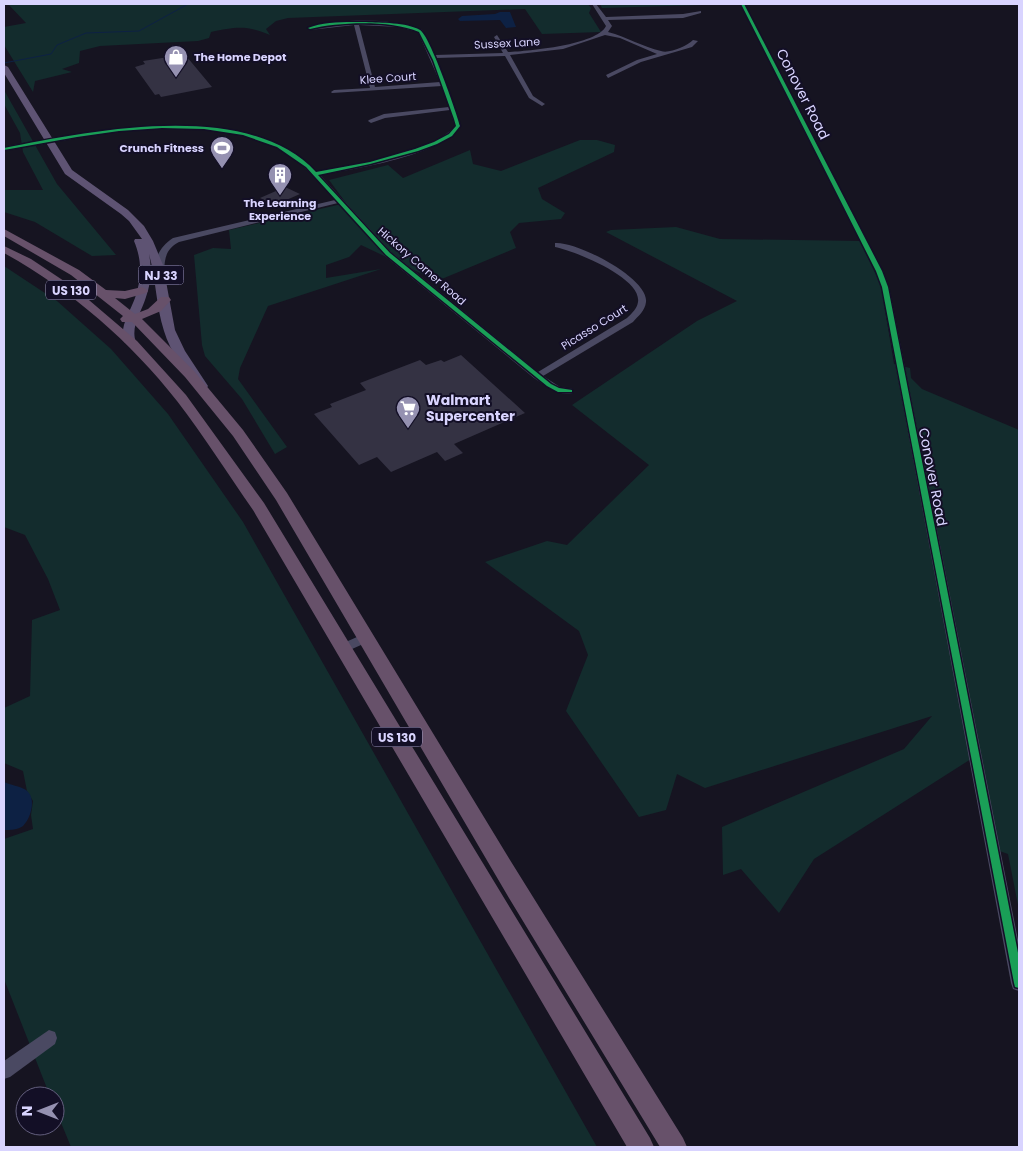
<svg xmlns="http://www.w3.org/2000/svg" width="1023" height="1151" font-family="Poppins,sans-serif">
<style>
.green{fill:#132c2d}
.water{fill:#0d2144}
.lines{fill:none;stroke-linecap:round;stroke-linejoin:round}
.stream{stroke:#0d2144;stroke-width:1}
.building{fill:#343243}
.minor{fill:#4a4962;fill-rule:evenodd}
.major{fill:#5e5373;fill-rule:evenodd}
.highway{fill:#67516a;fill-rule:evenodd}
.cycleway-casing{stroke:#130f26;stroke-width:3}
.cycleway{fill:#1a9f57;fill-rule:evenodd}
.labels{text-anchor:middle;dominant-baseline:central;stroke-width:4;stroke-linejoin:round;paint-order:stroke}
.far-street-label{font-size:11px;fill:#d9d4ff;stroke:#130f26}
.far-poi-label{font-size:11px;font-weight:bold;fill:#d9d4ff;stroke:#130f26;text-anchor:start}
.shield{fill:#130f26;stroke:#9e99be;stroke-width:1}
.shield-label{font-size:12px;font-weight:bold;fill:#d9d4ff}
.street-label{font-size:14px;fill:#d9d4ff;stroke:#130f26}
.poi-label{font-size:14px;font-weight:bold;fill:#d9d4ff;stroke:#130f26;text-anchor:start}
</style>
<rect width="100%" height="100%" fill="#161421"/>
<g class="green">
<path d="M 8,4 L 588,4 L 591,8 L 589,13 L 601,32 L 542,34 L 525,9 L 288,18 L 276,21 L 266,29 L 270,35 C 247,25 235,27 211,32 L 209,38 L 198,41 L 100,46 L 80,51 L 79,63 L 62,69 L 72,72 L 35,81 L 33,92 L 4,45 L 4,27 L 26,23 Z"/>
<polygon points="600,4 737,4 602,8"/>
<polygon points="4,90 57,184 116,255 92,256 35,222 4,212 4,190 43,190 23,152 20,133 4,104"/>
<polygon points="580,140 597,140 615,145 614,152 538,188 542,199 565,213 561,219 519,223 510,232 516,248 437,281 361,245 349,257 326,265 326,278 381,269 268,306 240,368 238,379 287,447 275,454 242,399 205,356 202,345 194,255 213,248 231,249 229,230 346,203 329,180 388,165 403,178 470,150 473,164 501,171"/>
<polygon points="676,227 720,239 860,241 881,285 894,364 910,368 911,378 922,389 1019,430 1019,910 1008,854 991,848 971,759 814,859 779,913 741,869 723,875 722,827 904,749 932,716 705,788 677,774 666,810 639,817 566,711 588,655 579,631 485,562 547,541 567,545 649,465 572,405 697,321 737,301 606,232 611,230"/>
<polygon points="4,266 57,301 111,349 168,414 243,522 597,1147 71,1147 55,1108 55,1096 50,1096 4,979 4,839 33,829 31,815 33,801 27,791 23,771 4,763 4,708 30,696 32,620 60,610 48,579 25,535 4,527"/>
</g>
<g class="water">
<polygon points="500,12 510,12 516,27 506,28 500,20 460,21 458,19 462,16 495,14"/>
<path d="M 4,782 C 10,785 20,786 26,790 C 37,798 31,818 23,826 C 18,830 10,830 4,830 Z"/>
</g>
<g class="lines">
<polyline class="stream" points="4,63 51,54 57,45 86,33 139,31 188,4"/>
</g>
<g class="building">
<polygon points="175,56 177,58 187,57 212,87 161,97 159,94 155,95 135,67 145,64 143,61"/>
<polygon points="285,187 300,194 275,205 260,198"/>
<polygon points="461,355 525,413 454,444 463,453 445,461 437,452 391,472 377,457 359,465 314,414 332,407 330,404 366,390 360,383 420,360 426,365 441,360 444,362"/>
</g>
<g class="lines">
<g class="minor">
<path d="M 592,4 L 596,4 L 606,17 L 683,14 L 701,11 L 701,13 L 683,18 L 608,20 L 612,26 L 608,32 C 627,37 643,47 661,51 C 669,54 687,46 693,40 L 698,41 L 692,47 L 641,62 L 608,78 L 606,75 L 637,60 L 657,54 L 620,38 L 605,35 L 563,49 L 510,55 L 533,96 L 545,104 L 542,106 L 529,98 L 505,56 L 436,58 L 461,126 C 437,157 358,168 320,175 L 391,252 L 538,372 L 627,318 C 632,313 637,309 638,302 C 642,278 575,251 555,247 L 555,243 C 576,241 649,278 646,302 C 645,311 638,316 633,322 L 543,376 L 560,387 L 573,389 L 573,393 C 556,396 547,386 534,378 L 385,256 L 338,203 L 179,242 C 166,249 165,257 164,271 L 157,273 C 153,258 161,246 173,238 L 335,200 C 317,180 300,158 275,147 C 192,110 89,137 4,151 L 4,147 C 92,130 249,97 317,172 C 353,165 431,154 455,126 L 450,110 L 385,118 L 371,123 L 368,121 L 369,120 L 384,114 L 449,107 L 442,86 L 332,93 L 331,92 L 334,90 L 370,88 L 354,25 L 310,30 L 308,27 C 341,19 390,17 422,30 L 435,55 L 503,53 L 494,37 L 497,35 L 508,52 C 529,51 597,45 606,26 ZM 359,25 L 399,27 L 418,32 L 440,82 L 375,87 Z"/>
<polygon points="740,4 744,4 883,271 889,287 1019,945 1019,991 1013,989 1011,983 881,287 875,271"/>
<polygon points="366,633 370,635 372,638 370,641 343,653 339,651 337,648 339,645"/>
<polygon points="49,1030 55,1032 57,1038 55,1044 10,1077 4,1079 4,1061"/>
</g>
<path class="major" d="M 4,65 L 8,67 L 72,170 L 128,210 L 144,226 L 153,241 L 163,265 L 175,330 L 185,351 L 208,386 L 206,389 L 198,389 C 186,371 170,352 164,331 C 156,306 156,279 149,254 C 152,269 151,283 146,297 C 142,311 130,327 136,342 L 130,345 L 124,342 C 119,327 130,312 135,298 C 142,278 142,260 134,241 L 135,239 L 142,239 L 129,221 L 121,214 L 65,174 L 4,73 Z"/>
<g class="highway">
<polygon points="4,229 79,270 106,290 125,291 142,287 146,289 148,291 146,293 125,299 115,298 135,314 148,309 161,297 169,297 171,300 161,311 142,319 194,371 243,430 287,493 510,860 683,1138 687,1147 660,1147 509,898 276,500 233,436 185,377 132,322 122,322 120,319 123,316 71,275 4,236"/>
<path d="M 4,246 L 31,259 L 76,289 L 137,341 L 186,395 L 264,503 L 650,1138 L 654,1147 L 627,1147 L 253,510 C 228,474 204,436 177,401 C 130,341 71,290 4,253 Z"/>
</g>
<g class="cycleway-casing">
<g id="cycleway">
<polygon points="741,4 744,4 882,271 888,287 1019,958 1019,988 1015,987 1014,983 882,287 876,271"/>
<path d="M 366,22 C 381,23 406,22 420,30 C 430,36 456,111 460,126 L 452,136 L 437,144 L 418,151 L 370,164 L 318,175 L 390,253 L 551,384 L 559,388 L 572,390 L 572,392 L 558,392 L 547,386 L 386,255 L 306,167 L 277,147 L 243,135 L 204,129 L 162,128 L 119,131 L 77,137 L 4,150 L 4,148 C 91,131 248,98 316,172 L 370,162 L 415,149 L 434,142 L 449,134 L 456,126 L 454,119 L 433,60 L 419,32 C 390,20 340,22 310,29 L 308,28 C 325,21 347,22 366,22 Z"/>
</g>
</g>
<use href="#cycleway" class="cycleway"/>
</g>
<defs>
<g id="shop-pin" transform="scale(1.25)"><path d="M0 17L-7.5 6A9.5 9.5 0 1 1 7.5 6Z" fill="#9591b1" stroke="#130f26"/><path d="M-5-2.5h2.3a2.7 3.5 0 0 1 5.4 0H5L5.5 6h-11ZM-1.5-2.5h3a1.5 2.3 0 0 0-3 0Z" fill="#fff"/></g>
<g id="stadium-pin" transform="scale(1.25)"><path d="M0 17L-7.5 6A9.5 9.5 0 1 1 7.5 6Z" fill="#9591b1" stroke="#130f26"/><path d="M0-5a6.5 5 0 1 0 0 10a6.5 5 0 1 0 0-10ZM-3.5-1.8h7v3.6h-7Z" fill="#fff"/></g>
<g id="building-pin" transform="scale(1.25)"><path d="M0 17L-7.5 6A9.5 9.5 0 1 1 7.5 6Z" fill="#9591b1" stroke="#130f26"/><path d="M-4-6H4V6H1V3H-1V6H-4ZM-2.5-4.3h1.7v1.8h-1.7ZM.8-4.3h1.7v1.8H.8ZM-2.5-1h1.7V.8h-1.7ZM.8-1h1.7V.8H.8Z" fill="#fff"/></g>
<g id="supermarket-pin" transform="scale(1.25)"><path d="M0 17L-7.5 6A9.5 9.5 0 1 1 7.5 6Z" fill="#9591b1" stroke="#130f26"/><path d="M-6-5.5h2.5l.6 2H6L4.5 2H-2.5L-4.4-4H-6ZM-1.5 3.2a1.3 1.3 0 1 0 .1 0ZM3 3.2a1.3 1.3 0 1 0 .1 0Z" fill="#fff"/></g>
</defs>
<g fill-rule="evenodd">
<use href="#shop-pin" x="176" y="57"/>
<use href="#stadium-pin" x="222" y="148"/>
<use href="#building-pin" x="280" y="175"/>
<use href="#supermarket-pin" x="408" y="408"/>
</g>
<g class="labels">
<g class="far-street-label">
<text transform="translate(507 43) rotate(-3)">Sussex Lane</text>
<text transform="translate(388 78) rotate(-4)">Klee Court</text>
<text transform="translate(422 266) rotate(41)">Hickory Corner Road</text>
<text transform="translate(594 327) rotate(-32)">Picasso Court</text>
</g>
<g class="far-poi-label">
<text x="194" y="57">The Home Depot</text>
<text x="204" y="148" text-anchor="end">Crunch Fitness</text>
<text x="280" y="203" text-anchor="middle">The Learning<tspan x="280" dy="13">Experience</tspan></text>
</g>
<g class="shield">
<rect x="138.5" y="265.5" width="45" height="19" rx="4"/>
<rect x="46" y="280.5" width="50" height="19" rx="4"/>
<rect x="372" y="727.5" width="50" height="19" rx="4"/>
</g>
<g class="shield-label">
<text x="161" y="275">NJ 33</text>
<text x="71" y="290">US 130</text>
<text x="397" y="737">US 130</text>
</g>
<g class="street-label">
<text transform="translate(803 94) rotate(63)">Conover Road</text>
<text transform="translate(933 477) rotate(79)">Conover Road</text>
</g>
<g class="poi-label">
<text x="426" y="400">Walmart<tspan x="426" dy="16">Supercenter</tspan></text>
</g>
</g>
<rect width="1023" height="1151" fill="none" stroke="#d9d4ff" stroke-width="10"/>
<g transform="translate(40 1111) rotate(270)"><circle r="24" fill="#130f26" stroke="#625e7d"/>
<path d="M0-4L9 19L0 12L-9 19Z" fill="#9591b1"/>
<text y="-8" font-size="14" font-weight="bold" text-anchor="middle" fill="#d9d4ff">N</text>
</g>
</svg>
